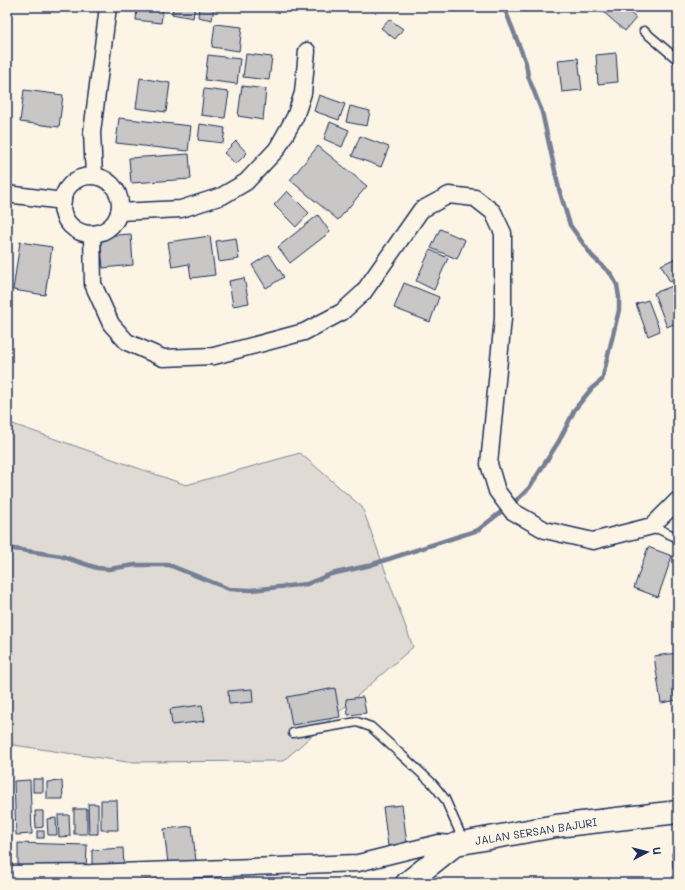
<svg xmlns="http://www.w3.org/2000/svg" width="685" height="890" font-family="Mali,sans-serif">
<style>
.green{fill:#dfdbd4;stroke:#7d8599}
.lines{fill:none;stroke-linecap:round;stroke-linejoin:round}
.stream{stroke:#767f94;stroke-width:4.5}
.building{fill:#c8c7c6;stroke:#1b2f5e}
.service-casing{stroke:#1b2f5e;stroke-width:11}
.minor-casing{stroke:#1b2f5e;stroke-width:19}
.secondary-casing{stroke:#1b2f5e;stroke-width:25}
.service{stroke:#fcf5e5;stroke-width:8}
.minor{stroke:#fcf5e5;stroke-width:16}
.secondary{stroke:#fcf5e5;stroke-width:22}
.labels{text-anchor:middle;dominant-baseline:central;stroke-width:3.5;stroke-linejoin:round;paint-order:stroke}
.street-label{font-size:11px;fill:#1b2f5e;stroke:#fcf5e5}
</style>
<rect width="100%" height="100%" fill="#fcf5e5"/>
<filter id="ink" filterUnits="userSpaceOnUse"><feTurbulence type="fractalNoise" baseFrequency=".025" numOctaves="2"/><feDisplacementMap in="SourceGraphic" scale="8" xChannelSelector="R" yChannelSelector="G"/><feConvolveMatrix kernelMatrix="1 2 1 2 8 2 1 2 1" color-interpolation-filters="sRGB"/></filter>
<g filter="url(#ink)">
<polygon class="green" points="7,422 186,485 300,453 362,507 413,647 283,761 127,762 7,744"/>
<g class="lines">
<polyline class="stream" points="7,548 61,556 97,568 109,569 135,565 169,565 229,589 251,590 307,584 331,574 367,566 478,530 520,497 529,488 559,441 575,409 592,388 602,380 619,310 619,297 617,285 611,274 592,256 570,225 559,189 542,112 528,76 526,63 504,7"/>
</g>
<g class="building">
<polygon points="137,7 163,7 161,23 136,20"/>
<polygon points="173,7 195,7 193,18 172,14"/>
<polygon points="199,7 214,7 212,20 198,17"/>
<polygon points="601,7 623,7 636,18 625,31 600,9"/>
<polygon points="389,19 403,29 395,39 381,28"/>
<polygon points="215,24 242,27 239,51 212,47"/>
<polygon points="616,53 618,82 598,84 596,55"/>
<polygon points="246,54 272,57 269,80 243,77"/>
<polygon points="208,55 240,59 237,84 205,80"/>
<polygon points="578,58 582,90 562,92 558,60"/>
<polygon points="140,78 170,83 166,112 136,108"/>
<polygon points="242,86 266,89 263,120 238,116"/>
<polygon points="204,89 229,92 225,118 201,115"/>
<polygon points="24,90 63,95 59,127 20,122"/>
<polygon points="319,95 345,104 339,120 314,111"/>
<polygon points="350,106 370,111 367,126 346,122"/>
<polygon points="119,118 191,126 188,151 116,143"/>
<polygon points="330,122 349,130 342,147 324,139"/>
<polygon points="200,124 225,128 223,143 198,140"/>
<polygon points="360,136 389,147 381,167 352,156"/>
<polygon points="236,141 247,153 236,164 224,153"/>
<polygon points="318,146 367,186 338,220 290,180"/>
<polygon points="189,154 191,179 131,183 129,158"/>
<polygon points="287,191 309,213 296,227 274,205"/>
<polygon points="318,215 330,232 290,263 278,247"/>
<polygon points="440,229 465,240 457,259 431,248"/>
<polygon points="131,234 133,265 103,268 100,236"/>
<polygon points="210,236 215,275 191,278 189,264 172,267 168,242"/>
<polygon points="236,238 239,259 219,262 216,241"/>
<polygon points="20,242 52,247 45,295 13,290"/>
<polygon points="430,250 448,258 434,290 416,281"/>
<polygon points="269,254 284,277 266,288 252,265"/>
<polygon points="678,257 678,278 670,282 661,265"/>
<polygon points="244,278 249,303 233,306 229,281"/>
<polygon points="404,283 439,297 430,322 394,308"/>
<polygon points="678,284 678,322 667,327 654,293"/>
<polygon points="648,300 660,331 648,336 636,304"/>
<polygon points="648,547 672,556 658,597 634,588"/>
<polygon points="677,653 678,700 661,703 654,656"/>
<polygon points="335,688 340,717 292,725 287,697"/>
<polygon points="252,689 253,702 229,704 228,691"/>
<polygon points="363,697 366,713 348,715 346,699"/>
<polygon points="202,705 205,721 172,725 170,709"/>
<rect x="33" y="779" width="10" height="13"/>
<polygon points="30,780 32,834 16,835 14,781"/>
<polygon points="62,781 63,799 47,799 47,782"/>
<polygon points="101,800 117,800 118,830 101,830"/>
<polygon points="88,804 98,804 98,834 89,834"/>
<polygon points="402,805 407,844 388,846 383,807"/>
<rect x="74" y="809" width="13" height="25"/>
<polygon points="35,811 43,811 43,827 36,828"/>
<polygon points="58,815 69,815 70,836 59,837"/>
<polygon points="56,818 57,835 48,835 47,819"/>
<polygon points="192,826 196,861 168,864 164,829"/>
<rect x="37" y="831" width="7" height="7"/>
<polygon points="18,843 87,845 86,870 18,868"/>
<polygon points="123,848 124,868 92,869 92,850"/>
<polygon points="678,852 678,868 673,868 672,853"/>
</g>
<g class="lines">
<g class="service-casing">
<g id="service">
<polyline points="644,31 678,60"/>
<polyline points="652,526 678,538"/>
<polyline points="293,733 357,722 371,727 432,783 445,799 464,842"/>
</g>
</g>
<g class="minor-casing">
<g id="minor">
<polyline points="94,176 92,132 108,7"/>
<circle cx="91" cy="205" r="29"/>
<polyline points="7,194 63,201"/>
<polyline points="119,212 181,209 222,196 246,182 277,149 295,117 303,93 307,51"/>
<polyline points="92,234 93,284 111,324 127,342 163,358 214,356 304,332 342,312 363,293 421,210 449,195 475,198 493,212 503,233 503,318 489,464 497,491 512,511 545,530 593,541 652,526 678,500"/>
<polyline points="7,874 91,873 358,863 439,843 456,844"/>
</g>
</g>
<g class="secondary-casing">
<polyline id="secondary" points="407,883 456,844 556,826 678,812"/>
</g>
<use href="#service" class="service"/>
<use href="#minor" class="minor"/>
<use href="#secondary" class="secondary"/>
</g>
</g>
<g class="labels">
<g class="street-label">
<text transform="translate(536 831) rotate(-9)">JALAN SERSAN BAJURI</text>
</g>
</g>
<rect width="685" height="890" fill="none" stroke="#fcf5e5" stroke-width="24"/>
<rect x="12" y="12" width="661" height="866" fill="none" stroke="#1b2f5e" stroke-width="1.5" filter="url(#ink)"/>
<g transform="translate(647 852) rotate(83)" stroke="#fcf5e5" stroke-width="3" paint-order="stroke">
<path d="M0-3L7 15L0 10L-7 15Z" fill="#1b2f5e"/>
<text y="-6" font-size="11" font-weight="bold" text-anchor="middle" fill="#1b2f5e">U</text>
</g>
</svg>
